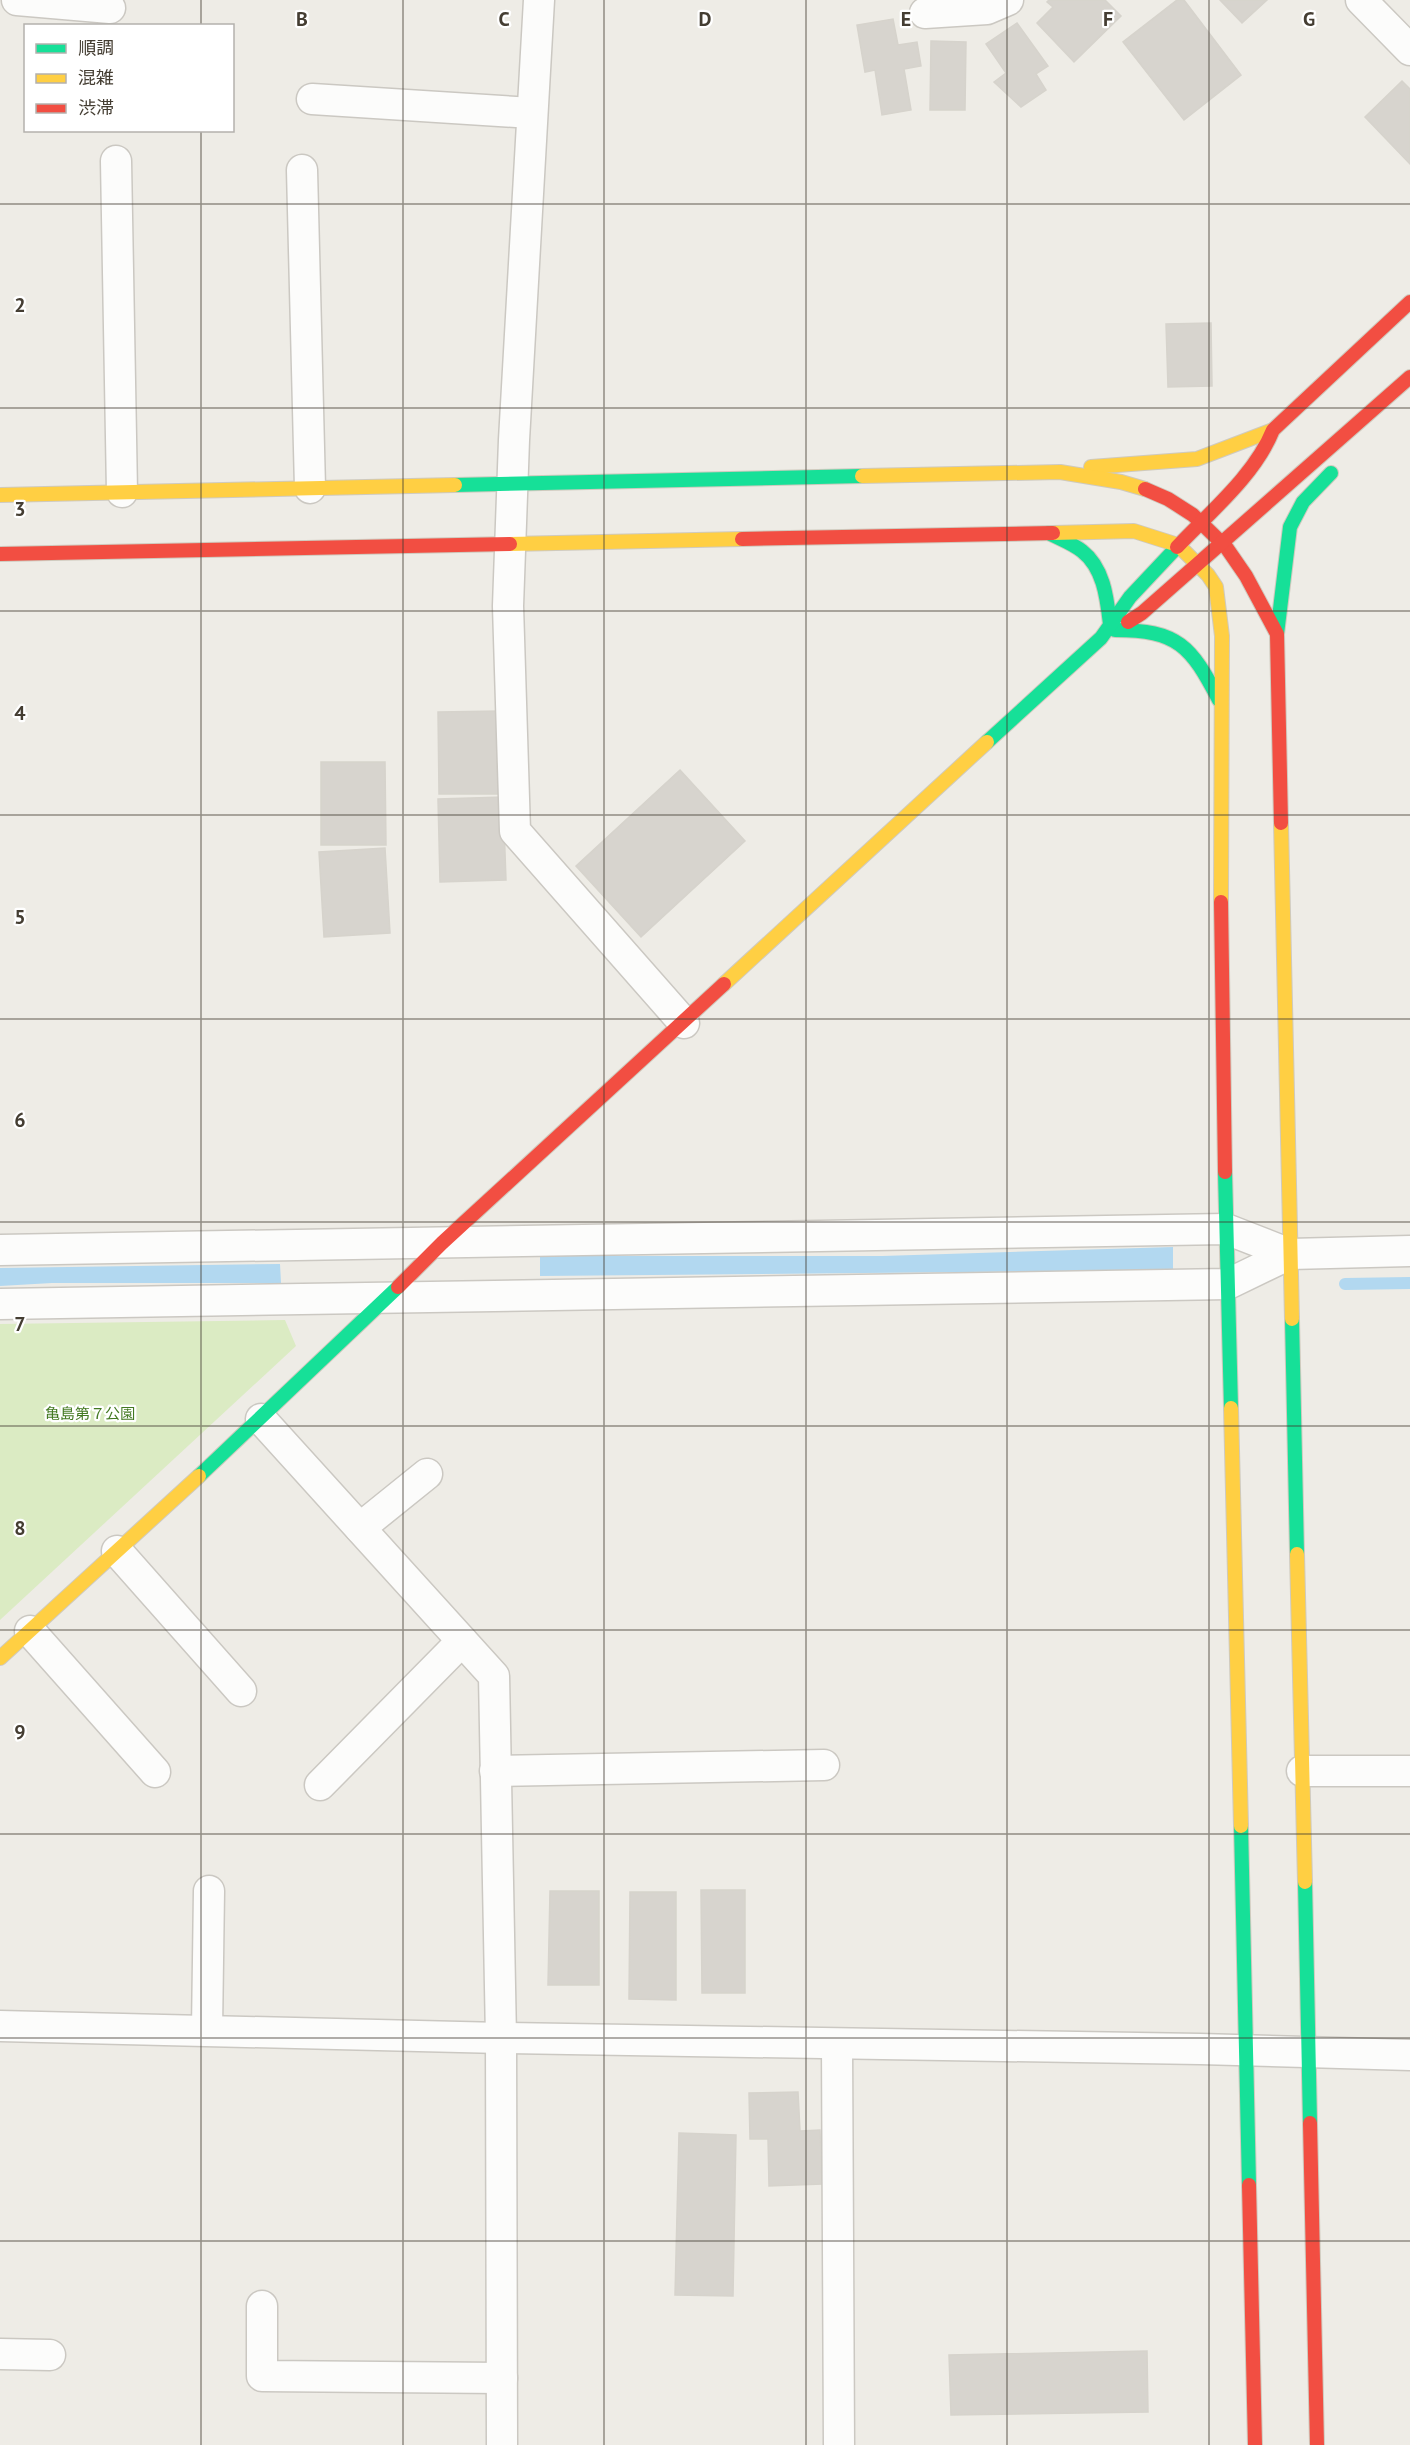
<svg xmlns="http://www.w3.org/2000/svg" width="1410" height="2445" font-family="'PT Sans','Noto Sans JP',sans-serif">
<style>
.green{fill:#dbebc3}
.water{fill:#b2d8f0}
.lines{fill:none;stroke-linecap:round;stroke-linejoin:round}
.stream{stroke:#b2d8f0;stroke-width:12}
.building{fill:#d7d4ce;stroke:#d6d3cc;stroke-width:1.5}
.street-casing{stroke:#cbc8c2;stroke-width:33}
.fast-casing{stroke:#cfcabe;stroke-width:16}
.slow-casing{stroke:#cfcabe;stroke-width:16}
.jam-casing{stroke:#cfcabe;stroke-width:16}
.street{stroke:#fcfcfb;stroke-width:30}
.fast{stroke:#16e098;stroke-width:14}
.slow{stroke:#ffcf43;stroke-width:14}
.jam{stroke:#f24e42;stroke-width:14}
.grid{fill:none;stroke:#443d32;stroke-width:1.5;stroke-opacity:0.55}
.labels{text-anchor:middle;dominant-baseline:central;stroke-width:4.5;stroke-linejoin:round;paint-order:stroke}
.park-label{font-size:15px;fill:#437922;stroke:#fff}
.grid-label{font-size:20px;text-anchor:middle;font-weight:bold;fill:#443d32;stroke:#fff;stroke-width:4.5;stroke-linejoin:round;paint-order:stroke}
</style>
<rect width="100%" height="100%" fill="#eeece6"/>
<polygon class="green" points="285,1320 296,1346 0,1620 0,1324"/>
<g class="water">
<polygon points="1173,1247 1173,1270 540,1276 540,1256 882,1256"/>
<polygon points="280,1264 281,1283 52,1283 0,1286 0,1268"/>
</g>
<g class="lines">
<polyline class="stream" points="1345,1284 1410,1283"/>
</g>
<g class="building">
<polygon points="1049,0 1105,0 1121,16 1074,62 1037,23 1053,7 1047,2"/>
<polygon points="1177,0 1184,0 1241,75 1184,120 1123,42"/>
<polygon points="1220,0 1267,0 1242,23"/>
<polygon points="893,19 898,45 917,42 921,66 904,69 911,110 882,115 875,70 865,72 857,25"/>
<polygon points="1017,23 1048,66 1036,74 1046,90 1021,107 994,82 1006,73 986,44"/>
<polygon points="931,41 966,42 965,110 930,110"/>
<polygon points="1402,81 1410,89 1410,164 1365,117"/>
<polygon points="1211,323 1212,386 1168,387 1166,324"/>
<polygon points="500,711 500,794 439,794 438,712"/>
<polygon points="321,762 385,762 386,845 321,845"/>
<polygon points="680,770 745,841 641,937 576,866"/>
<polygon points="503,797 506,880 440,882 438,799"/>
<polygon points="385,848 390,933 324,937 319,852"/>
<polygon points="701,1890 745,1890 745,1993 702,1993"/>
<polygon points="550,1891 599,1891 599,1985 548,1985"/>
<polygon points="630,1892 676,1892 676,2000 629,1999"/>
<polygon points="798,2092 800,2131 820,2130 822,2184 769,2186 768,2139 750,2139 749,2093"/>
<polygon points="679,2133 736,2135 733,2296 675,2295"/>
<polygon points="1147,2351 1148,2412 951,2415 949,2355"/>
</g>
<g class="lines">
<g class="street-casing">
<g id="street">
<polyline points="17,0 110,8"/>
<polyline points="539,0 514,440 508,606 515,831 684,1023"/>
<polyline points="1361,0 1410,50"/>
<polyline points="925,13 987,9 1008,0"/>
<polyline points="312,99 532,113"/>
<polyline points="116,161 122,492"/>
<polyline points="302,170 310,488"/>
<polyline points="0,1250 1226,1229 1290,1254 1410,1251"/>
<polyline points="0,1304 1228,1284 1290,1254"/>
<polyline points="261,1419 494,1676 501,2038 502,2445"/>
<polyline points="360,1528 427,1474"/>
<polyline points="117,1551 241,1691"/>
<polyline points="30,1631 155,1772"/>
<polyline points="495,1771 824,1765"/>
<polyline points="1302,1771 1410,1771"/>
<polyline points="320,1785 462,1641"/>
<polyline points="0,2026 501,2038 1200,2049 1410,2055"/>
<polyline points="207,2029 209,1891"/>
<polyline points="837,2045 839,2445"/>
<polyline points="262,2306 262,2376 502,2378"/>
<polyline points="0,2354 50,2355"/>
</g>
</g>
<g class="fast-casing">
<g id="fast">
<polyline points="455,485 862,476"/>
<path d="M 1049,533 C 1060,539 1072,543 1082,551 C 1104,568 1107,599 1110,624"/>
<path d="M 1115,630 C 1178,630 1191,646 1219,700"/>
<polyline points="1277,634 1290,527 1303,502 1331,473"/>
<polyline points="987,742 1101,638 1130,597 1177,547"/>
<polyline points="1225,1172 1231,1408"/>
<polyline points="1292,1319 1297,1554"/>
<polyline points="199,1476 398,1287"/>
<polyline points="1241,1826 1249,2185"/>
<polyline points="1305,1882 1310,2123"/>
</g>
</g>
<g class="slow-casing">
<g id="slow">
<polyline points="1091,467 1197,459 1273,430"/>
<polyline points="862,476 1060,472 1121,482 1145,489"/>
<polyline points="0,495 455,485"/>
<polyline points="1053,533 1134,531 1178,545 1208,575 1216,587 1222,636 1221,902"/>
<polyline points="510,544 742,539"/>
<polyline points="1281,823 1292,1319"/>
<polyline points="724,984 987,742"/>
<polyline points="1231,1408 1241,1826"/>
<polyline points="1297,1554 1305,1882"/>
<polyline points="0,1658 199,1476"/>
</g>
</g>
<g class="jam-casing">
<g id="jam">
<polyline points="1145,489 1168,499 1193,515 1226,547 1246,576 1277,634 1281,823"/>
<polyline points="742,539 1053,533"/>
<path d="M 1177,547 C 1210,512 1255,475 1273,430 L 1410,302"/>
<polyline points="0,554 510,544"/>
<polyline points="1128,622 1142,613 1410,377"/>
<polyline points="1221,902 1225,1172"/>
<polyline points="398,1287 442,1243 724,984"/>
<polyline points="1310,2123 1317,2445"/>
<polyline points="1249,2185 1255,2445"/>
</g>
</g>
<use href="#street" class="street"/>
<use href="#fast" class="fast"/>
<use href="#slow" class="slow"/>
<use href="#jam" class="jam"/>
</g>
<path class="grid" d="M 201,0 L 201,26M 403,0 L 403,2445M 604,0 L 604,2445M 806,0 L 806,2445M 1007,0 L 1007,2445M 1209,0 L 1209,2445M 201,130 L 201,2445M 0,204 L 1410,204M 0,408 L 1410,408M 0,611 L 1410,611M 0,815 L 1410,815M 0,1019 L 1410,1019M 0,1222 L 1410,1222M 0,1426 L 1410,1426M 0,1630 L 1410,1630M 0,1834 L 1410,1834M 0,2038 L 1410,2038M 0,2241 L 1410,2241"/>
<g class="labels">
<g class="park-label">
<text x="90" y="1413">亀島第７公園</text>
</g>
</g>
<g class="grid-label">
<text x="302" y="26">B</text>
<text x="504" y="26">C</text>
<text x="705" y="26">D</text>
<text x="906" y="26">E</text>
<text x="1108" y="26">F</text>
<text x="1309" y="26">G</text>
<text x="20" y="312">2</text>
<text x="20" y="516">3</text>
<text x="20" y="720">4</text>
<text x="20" y="924">5</text>
<text x="20" y="1127">6</text>
<text x="20" y="1331">7</text>
<text x="20" y="1535">8</text>
<text x="20" y="1739">9</text>
</g>
<rect x="24" y="24" width="210" height="108" fill="#ffffff" stroke="#b4b1ad" stroke-width="1.5"/>
<rect x="36" y="44" width="30" height="9" fill="#16e098" stroke="#b4b1ad" stroke-width="1.5"/>
<text x="78" y="54" font-size="18" fill="#443d32">順調</text>
<rect x="36" y="74" width="30" height="9" fill="#ffcf43" stroke="#b4b1ad" stroke-width="1.5"/>
<text x="78" y="84" font-size="18" fill="#443d32">混雑</text>
<rect x="36" y="104" width="30" height="9" fill="#f24e42" stroke="#b4b1ad" stroke-width="1.5"/>
<text x="78" y="114" font-size="18" fill="#443d32">渋滞</text>
</svg>
